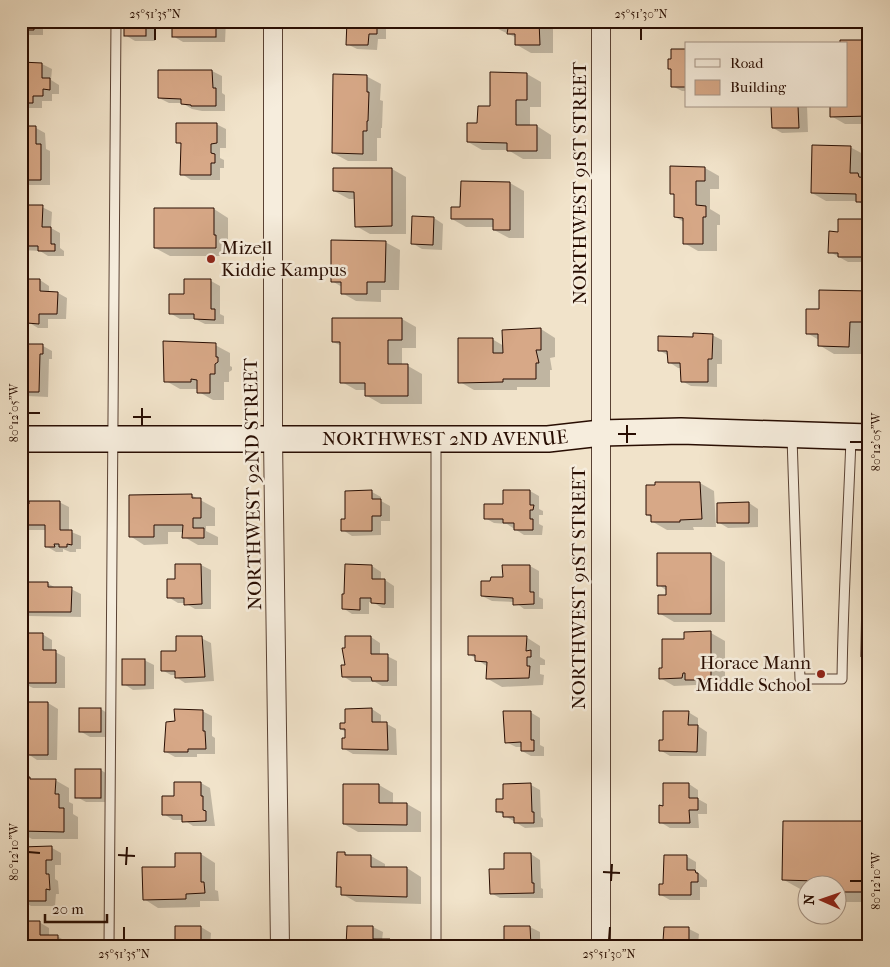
<svg xmlns="http://www.w3.org/2000/svg" width="890" height="967" font-family="'IM FELL French Canon',serif">
<style>
.shadow{fill:#0003}
.building{fill:#d7a887;stroke:#280d02}
.lines{fill:none;stroke-linecap:round;stroke-linejoin:round}
.lane-casing{stroke:#5a4234;stroke-width:11}
.street-casing{stroke:#5a4234;stroke-width:20}
.secondary-casing{stroke:#280d02;stroke-width:28}
.lane{stroke:#f6eddd;stroke-width:9}
.street{stroke:#f6eddd;stroke-width:18}
.secondary{stroke:#f6eddd;stroke-width:25}
.ticks{fill:none;stroke:#280d02;stroke-width:2}
.poi-dot{fill:#8f2418;stroke:#f6eddd;stroke-width:2}
.labels{text-anchor:middle;dominant-baseline:central;stroke-width:5;stroke-linejoin:round;paint-order:stroke}
.street-label{font-size:19px;fill:#280d02;stroke:#f6eddd}
.poi-label{font-size:19px;fill:#280d02;stroke:#f6eddd;text-anchor:start}
.neatline{fill:none;stroke:#280d02;stroke-width:2}
.ticks-label{font-size:12px;text-anchor:middle;fill:#280d02}
</style>
<rect width="100%" height="100%" fill="#f1e3ca"/>
<filter id="stains"><feTurbulence type="fractalNoise" baseFrequency=".004" numOctaves="4"/><feColorMatrix values="0 0 0 0 .2 0 0 0 0 .09 0 0 0 0 .02 0 0 0 .5 -.17"/></filter>
<radialGradient id="worn" r=".72"><stop offset=".6" stop-color="#630" stop-opacity="0"/><stop offset="1" stop-color="#630" stop-opacity=".3"/></radialGradient>
<g class="shadow">
<polygon points="21,21 60,21 53,22 53,29 43,29 43,35 21,35"/>
<polygon points="125,21 155,21 155,41 135,41 125,35"/>
<polygon points="173,21 226,21 225,42 183,42 173,36"/>
<polygon points="348,21 386,21 386,39 378,39 377,50 357,49 347,44"/>
<polygon points="494,21 553,21 553,53 531,53 517,45 517,38 494,27"/>
<polygon points="866,41 869,43 869,124 845,124 831,116 846,106"/>
<polygon points="672,50 686,50 686,91 682,91 672,86 672,70 669,69 672,60"/>
<polygon points="21,64 42,64 52,69 51,80 59,85 59,94 52,94 52,101 42,101 42,108 24,108 21,106"/>
<polygon points="159,71 212,71 222,76 222,93 225,95 225,111 202,111 192,109 182,103 169,103 159,98"/>
<polygon points="491,74 527,74 541,82 541,107 530,107 530,126 537,126 551,135 551,159 523,159 508,150 482,150 468,142 491,108"/>
<polygon points="366,76 381,84 380,100 383,101 382,128 381,128 381,138 377,138 377,161 348,161 333,153"/>
<polygon points="773,106 807,106 808,132 782,133 773,128"/>
<polygon points="216,124 226,129 226,148 220,148 220,158 224,160 224,168 220,168 220,180 191,180 182,174 182,145 177,142"/>
<polygon points="21,128 36,128 45,133 46,149 50,151 50,185 29,185 21,181"/>
<polygon points="850,147 865,155 864,178 869,179 869,208 857,201 826,201 812,193"/>
<polygon points="705,168 719,176 719,189 710,189 710,209 720,215 720,225 717,225 717,251 698,251 684,243 684,222 675,217 675,196 671,193"/>
<polygon points="392,169 406,177 406,234 370,234 356,226 356,199 349,199 334,191"/>
<polygon points="510,183 524,191 524,238 509,238 494,230 494,227 466,227 452,219 462,209"/>
<polygon points="21,206 42,207 52,212 51,228 60,233 60,248 64,251 64,256 48,256 40,251 21,250"/>
<polygon points="214,209 228,218 228,244 230,245 230,256 170,256 155,248"/>
<polygon points="434,218 443,224 442,250 422,249 412,243"/>
<polygon points="869,220 869,262 848,262 830,252"/>
<polygon points="385,242 400,250 399,290 381,290 381,302 356,301 342,293 342,287 332,281"/>
<polygon points="21,280 40,280 49,286 49,293 58,293 67,298 66,319 48,319 48,328 38,328 28,322 21,322"/>
<polygon points="185,280 211,281 220,286 220,314 224,316 224,324 205,324 195,319 180,319 170,313 185,295"/>
<polygon points="869,293 869,329 864,329 863,354 834,354 819,345 819,340 807,333 820,310"/>
<polygon points="402,319 416,327 416,348 402,348 402,366 408,366 422,374 422,404 381,404 367,396 367,390 356,390 342,382 342,346 333,342"/>
<polygon points="541,329 555,338 555,357 550,358 552,370 550,370 550,387 517,387 517,390 474,390 460,382 492,339 504,346"/>
<polygon points="712,335 722,340 722,364 717,364 717,387 691,386 682,381 682,368 678,368 669,362 669,356 659,350 694,338"/>
<polygon points="21,345 43,346 52,351 52,359 49,359 48,397 26,396 21,394"/>
<polygon points="215,345 230,353 230,366 232,367 232,370 229,372 229,382 224,382 224,400 213,400 199,392 199,389 180,389 166,381"/>
<polygon points="656,483 700,483 714,491 716,527 693,527 694,530 667,530 653,522 653,518 647,515"/>
<polygon points="530,491 539,496 539,509 543,511 543,515 539,515 539,524 543,526 542,535 524,535 507,524 494,523 485,518"/>
<polygon points="372,492 381,497 381,501 390,506 390,521 381,521 381,535 352,536 343,530 346,521"/>
<polygon points="191,495 215,508 215,526 206,526 206,531 218,537 218,545 198,545 184,537 184,532 168,532 168,544 144,545 130,536"/>
<polygon points="59,502 69,507 69,531 81,536 81,549 76,549 76,552 70,552 63,549 63,552 56,552 46,546 46,530 21,530 21,505"/>
<polygon points="749,503 758,509 758,527 728,528 718,522 718,504"/>
<polygon points="711,554 725,562 725,622 674,622 659,613 667,596 667,591 659,585"/>
<polygon points="176,565 201,565 211,570 211,609 195,609 185,603 178,603 168,597 176,580"/>
<polygon points="372,566 381,572 381,580 385,580 394,586 394,608 382,608 373,602 369,602 369,614 352,614 343,608 345,595"/>
<polygon points="530,566 539,571 539,597 543,599 543,609 524,609 515,602 492,601 482,596 492,582 504,579"/>
<polygon points="21,583 47,583 56,588 71,589 81,594 81,617 29,616 21,612"/>
<polygon points="711,633 725,641 725,687 700,687 696,685 674,686 660,678 663,669 686,640"/>
<polygon points="42,634 52,640 52,651 55,652 65,657 65,688 33,688 23,683 28,674 28,656 21,652 21,638 30,638"/>
<polygon points="371,637 380,643 380,656 387,656 397,661 397,686 382,686 375,682 352,682 343,676 346,667"/>
<polygon points="526,637 540,646 540,657 545,660 545,665 540,665 540,674 544,675 543,685 502,687 488,679 488,667 469,654"/>
<polygon points="201,638 211,643 214,681 185,683 176,677 176,675 171,675 162,670 177,652"/>
<polygon points="144,660 154,665 154,689 133,690 124,684"/>
<polygon points="21,703 48,703 58,709 57,760 37,760 28,754 28,747 25,746 25,725 21,723"/>
<polygon points="101,709 110,715 110,737 90,737 80,731"/>
<polygon points="372,709 381,715 381,724 387,724 396,729 397,755 353,754 343,748 346,732 341,729 346,724"/>
<polygon points="202,711 212,716 212,736 215,738 215,754 197,754 197,757 175,757 166,752 176,723"/>
<polygon points="530,712 540,718 540,745 544,747 544,756 531,756 522,751 522,747 516,747 506,742"/>
<polygon points="688,712 698,718 698,726 707,732 706,756 670,756 660,750 664,741"/>
<polygon points="101,770 110,776 110,802 86,802 77,797"/>
<polygon points="55,780 69,788 69,802 73,804 73,814 78,817 78,839 32,839 21,833 21,820 26,820 26,805"/>
<polygon points="201,783 210,788 215,826 193,826 184,820 173,820 164,814 176,797"/>
<polygon points="689,784 698,790 698,799 707,804 707,814 698,814 699,828 670,828 660,822 664,807"/>
<polygon points="379,785 393,793 393,804 407,804 421,812 421,832 358,832 344,824"/>
<polygon points="531,785 540,790 541,817 543,819 543,827 525,828 497,811 504,800"/>
<polygon points="869,823 869,902 838,902 838,884 808,884 808,890 802,890 784,880"/>
<polygon points="52,848 61,853 61,865 55,865 55,879 58,881 59,894 56,894 55,906 31,906 22,901"/>
<polygon points="345,853 349,856 371,856 385,864 385,868 407,868 421,877 421,904 356,902 342,894 342,888 338,886"/>
<polygon points="201,854 215,863 215,890 218,891 219,901 200,901 200,907 158,908 144,899 176,868"/>
<polygon points="531,854 540,860 541,888 543,889 543,898 500,898 491,893 505,870"/>
<polygon points="686,856 696,862 696,871 707,880 707,887 700,887 700,900 670,900 661,895 665,886"/>
<polygon points="39,922 49,928 49,936 57,936 67,942 67,946 21,946"/>
<polygon points="176,927 201,927 211,933 210,946 169,946 176,941"/>
<polygon points="348,927 373,927 383,932 382,940 390,940 399,946 348,946"/>
<polygon points="505,927 530,927 540,932 540,946 473,946 505,941"/>
<polygon points="665,928 689,929 699,934 698,944 701,946 660,946 665,943"/>
</g>
<g class="building">
<polygon points="21,21 44,21 43,24 34,24 34,30 21,30"/>
<rect x="124" y="21" width="22" height="15"/>
<rect x="172" y="21" width="44" height="16"/>
<polygon points="347,21 377,21 377,34 369,34 368,45 346,45"/>
<polygon points="493,21 539,21 540,45 515,45 515,34 507,34 508,28 493,28"/>
<polygon points="840,40 866,40 866,67 869,67 869,116 830,117 830,106 846,106 846,44 840,44"/>
<polygon points="671,49 686,49 686,87 671,87 671,69 668,69 668,59 671,59"/>
<polygon points="21,62 42,63 42,78 50,78 50,90 43,89 43,96 33,96 33,103 21,103"/>
<polygon points="158,70 212,70 213,88 216,88 216,106 191,106 191,105 181,104 181,99 158,98"/>
<polygon points="490,72 527,73 527,100 516,100 516,125 537,125 537,151 507,151 507,143 467,142 467,123 477,123 478,106 490,106"/>
<polygon points="333,74 367,75 367,92 369,92 368,121 367,121 367,131 363,131 363,154 332,153"/>
<polygon points="771,106 798,106 799,128 772,128"/>
<polygon points="176,123 217,123 217,143 211,144 211,153 215,154 215,163 211,163 211,175 180,175 181,143 176,143"/>
<polygon points="21,126 36,126 36,144 41,144 41,180 21,180"/>
<polygon points="812,145 851,146 850,173 858,173 859,177 869,178 869,202 856,202 856,194 811,193"/>
<polygon points="670,166 705,167 705,181 696,181 696,205 706,206 706,217 703,217 703,244 683,244 683,218 674,217 674,194 670,194"/>
<polygon points="333,168 392,168 392,226 355,227 354,192 333,191"/>
<polygon points="461,181 510,182 510,230 493,230 493,219 451,219 451,207 460,207"/>
<polygon points="21,205 43,205 42,227 51,227 51,244 55,244 55,251 38,251 38,246 21,246"/>
<polygon points="154,208 214,208 214,235 216,235 216,248 154,248"/>
<polygon points="412,216 434,217 433,245 411,244"/>
<polygon points="838,219 869,219 869,257 838,257 838,253 828,253 829,231 838,232"/>
<polygon points="331,240 386,241 385,282 367,282 367,294 341,294 341,282 331,282"/>
<polygon points="21,279 40,279 40,291 58,292 57,314 39,314 39,324 27,323 28,318 21,318"/>
<polygon points="184,279 211,279 211,309 215,309 215,320 194,319 194,314 169,314 169,294 184,294"/>
<polygon points="819,290 869,291 869,322 850,322 849,347 818,346 818,334 806,334 806,309 819,309"/>
<polygon points="332,318 402,318 402,340 388,340 388,364 408,364 408,396 365,396 365,383 340,383 340,342 332,342"/>
<polygon points="541,328 541,350 536,350 539,363 536,363 536,379 503,379 503,382 458,383 458,338 493,338 493,353 503,353 502,330"/>
<polygon points="693,333 713,334 712,359 708,359 708,382 681,382 680,363 668,363 667,351 658,351 658,336 693,337"/>
<polygon points="163,341 216,343 216,357 218,357 218,362 215,364 215,374 210,374 210,393 197,393 197,380 191,379 191,382 164,382"/>
<polygon points="21,344 43,344 43,354 40,354 39,392 21,392"/>
<polygon points="655,482 700,482 702,519 680,520 680,522 651,522 651,515 646,515 646,485 655,485"/>
<polygon points="372,490 372,499 381,499 381,516 372,516 372,531 341,531 341,519 345,519 345,491"/>
<polygon points="503,490 530,490 530,505 534,505 533,510 530,510 530,519 533,519 533,530 514,530 514,523 503,523 503,519 484,519 484,504 503,504"/>
<polygon points="192,494 192,498 201,498 201,518 193,518 193,528 204,528 204,538 182,538 183,525 154,525 154,537 129,537 129,495"/>
<polygon points="29,501 60,501 60,530 72,530 72,545 67,544 67,547 59,547 59,544 54,544 55,547 45,547 45,525 21,525 21,504 29,504"/>
<polygon points="749,502 749,523 717,523 717,503"/>
<polygon points="657,553 711,553 711,614 658,614 658,595 666,595 666,586 657,586"/>
<polygon points="175,564 201,564 202,604 184,605 184,598 167,598 167,579 175,579"/>
<polygon points="345,564 372,565 372,579 385,579 385,604 371,603 371,598 360,598 360,610 342,609 342,594 344,594"/>
<polygon points="502,565 530,565 530,592 534,592 534,604 513,605 513,598 481,596 481,581 490,581 491,577 503,577"/>
<polygon points="21,582 48,582 48,587 72,587 71,612 21,612"/>
<polygon points="862,584 869,584 869,657 861,657"/>
<polygon points="711,631 711,680 685,680 685,673 683,673 682,678 659,679 659,668 662,668 662,639 684,639 684,632"/>
<polygon points="28,633 43,633 43,650 56,650 56,683 22,683 22,673 27,673 27,651 21,651 21,637 28,637"/>
<polygon points="176,636 202,636 205,677 175,678 175,671 161,671 161,651 176,651"/>
<polygon points="345,636 371,636 371,654 388,654 388,681 372,681 371,677 342,677 341,665 345,665 342,648 345,648"/>
<polygon points="468,636 527,636 526,651 531,650 531,657 527,657 527,666 530,666 529,678 486,679 487,662 475,661 475,655 468,655"/>
<rect x="122" y="659" width="23" height="26"/>
<polygon points="21,702 48,702 48,755 26,755 27,746 24,746 24,722 21,722"/>
<rect x="79" y="708" width="22" height="24"/>
<polygon points="372,708 372,722 387,722 388,750 342,749 342,738 345,738 345,729 340,729 340,723 345,723 345,709"/>
<polygon points="174,709 203,710 203,731 205,731 206,749 188,749 188,752 164,752 166,722 175,721"/>
<polygon points="503,711 531,711 531,740 534,740 534,751 521,751 521,742 505,743"/>
<polygon points="663,711 689,711 688,725 698,725 697,752 659,751 659,740 663,740"/>
<rect x="75" y="769" width="26" height="29"/>
<polygon points="21,777 30,777 30,779 56,779 55,794 59,794 59,808 64,808 64,832 21,831 21,818 25,818 25,806 21,804"/>
<polygon points="174,782 201,782 201,796 203,796 203,810 206,811 206,821 182,822 182,815 162,815 162,796 174,796"/>
<polygon points="531,783 532,812 534,812 534,823 514,823 514,817 503,817 503,812 496,812 496,799 503,799 503,784"/>
<polygon points="663,783 689,783 689,798 698,798 698,810 689,810 690,823 659,823 659,805 663,806"/>
<polygon points="343,784 379,784 379,803 407,803 407,825 343,824"/>
<polygon points="783,821 869,821 869,880 864,880 864,892 838,892 838,884 816,884 816,881 782,880"/>
<polygon points="52,846 52,860 46,860 46,874 49,874 50,890 46,889 46,901 21,901 21,847"/>
<polygon points="337,852 345,852 345,855 371,855 371,867 407,867 407,897 341,895 341,887 336,887"/>
<polygon points="175,853 201,853 201,882 204,882 205,893 186,894 186,899 143,900 142,867 175,867"/>
<polygon points="504,853 531,853 532,883 534,883 534,893 490,894 489,869 504,869"/>
<polygon points="664,855 687,855 687,870 695,870 696,873 698,873 698,882 691,882 691,895 659,895 659,884 663,884"/>
<polygon points="21,921 40,921 40,935 58,935 58,946 21,946"/>
<polygon points="175,926 201,926 201,946 167,946 167,940 175,940"/>
<polygon points="347,926 373,926 373,939 390,939 390,946 346,946"/>
<polygon points="504,926 530,926 531,946 472,946 472,940 504,940"/>
<polygon points="664,927 689,927 689,943 698,943 698,946 659,946 659,941 663,941"/>
</g>
<g class="lines">
<g class="lane-casing">
<g id="lane">
<path d="M 792,437 L 800,679 L 842,679 C 843,599 848,519 851,439"/>
<polyline points="109,946 116,21"/>
<polyline points="436,946 436,441"/>
</g>
</g>
<g class="street-casing">
<g id="street">
<polyline points="273,21 273,439 280,946"/>
<polyline points="601,946 601,21"/>
</g>
</g>
<g class="secondary-casing">
<g id="secondary">
<path id="s1" d="M 21,439 L 548,439 L 601,433 L 681,431 L 869,437"/>
</g>
</g>
<use href="#lane" class="lane"/>
<use href="#street" class="street"/>
<use href="#secondary" class="secondary"/>
</g>
<path class="ticks" d="M 155,40 L 155,28M 641,40 L 641,28M 28,413 L 40,413M 133,417 L 151,417M 142,426 L 142,408M 618,434 L 636,434M 850,442 L 862,442M 627,443 L 627,425M 28,852 L 40,853M 118,855 L 135,856M 126,865 L 127,847M 603,872 L 620,873M 611,881 L 612,864M 850,881 L 862,881M 124,940 L 124,927M 609,940 L 610,927"/>
<g class="poi-dot">
<circle cx="211" cy="259" r="5"/>
<circle cx="821" cy="674" r="5"/>
</g>
<g class="labels">
<g class="street-label">
<text transform="translate(580 183) rotate(-90)">NORTHWEST 91ST STREET</text>
<text stroke="none"><textPath href="#s1" startOffset="424">NORTHWEST 2ND AVENUE</textPath></text>
<text transform="translate(253 484) rotate(-91)">NORTHWEST 92ND STREET</text>
<text transform="translate(579 588) rotate(-90)">NORTHWEST 91ST STREET</text>
</g>
<g class="poi-label">
<text x="221" y="248">Mizell<tspan x="221" dy="22">Kiddie Kampus</tspan></text>
<text x="811" y="663" text-anchor="end">Horace Mann<tspan x="811" dy="22">Middle School</tspan></text>
</g>
</g>
<rect width="890" height="967" fill="none" stroke="#f1e3ca" stroke-width="55"/>
<rect x="685" y="42" width="162" height="65" fill="#f6eddd" stroke="#a49385"/>
<rect x="695" y="59" width="25" height="8" fill="#f6eddd" stroke="#a49385"/>
<text x="730" y="68" font-size="15" fill="#280d02">Road</text>
<rect x="695" y="80" width="25" height="15" fill="#d7a887" stroke="#a49385"/>
<text x="730" y="92" font-size="15" fill="#280d02">Building</text>
<g transform="translate(822 900) rotate(272)"><circle r="24" fill="#f6eddd" stroke="#a49385"/>
<path d="M0-4L9 19L0 12L-9 19Z" fill="#8f2418"/>
<text y="-8" font-size="14" font-weight="bold" text-anchor="middle" fill="#280d02">N</text>
</g>
<path d="M45 914v8h62v-8" fill="none" stroke="#280d02" stroke-width="2.5"/>
<text x="52" y="914" font-size="15" fill="#280d02" stroke="#f6eddd" stroke-width="4" paint-order="stroke">20 m</text>
<rect x="28" y="28" width="834" height="912" class="neatline"/>
<g class="ticks-label">
<text x="155" y="18">25°51'35"N</text>
<text x="641" y="18">25°51'30"N</text>
<text transform="translate(14 413) rotate(-90)" y="4">80°12'05"W</text>
<text transform="translate(876 442) rotate(-90)" y="4">80°12'05"W</text>
<text transform="translate(14 852) rotate(-90)" y="4">80°12'10"W</text>
<text transform="translate(876 881) rotate(-90)" y="4">80°12'10"W</text>
<text x="124" y="958">25°51'35"N</text>
<text x="609" y="958">25°51'30"N</text>
</g>
<rect width="100%" height="100%" filter="url(#stains)"/>
<rect width="100%" height="100%" fill="url(#worn)"/>
</svg>
